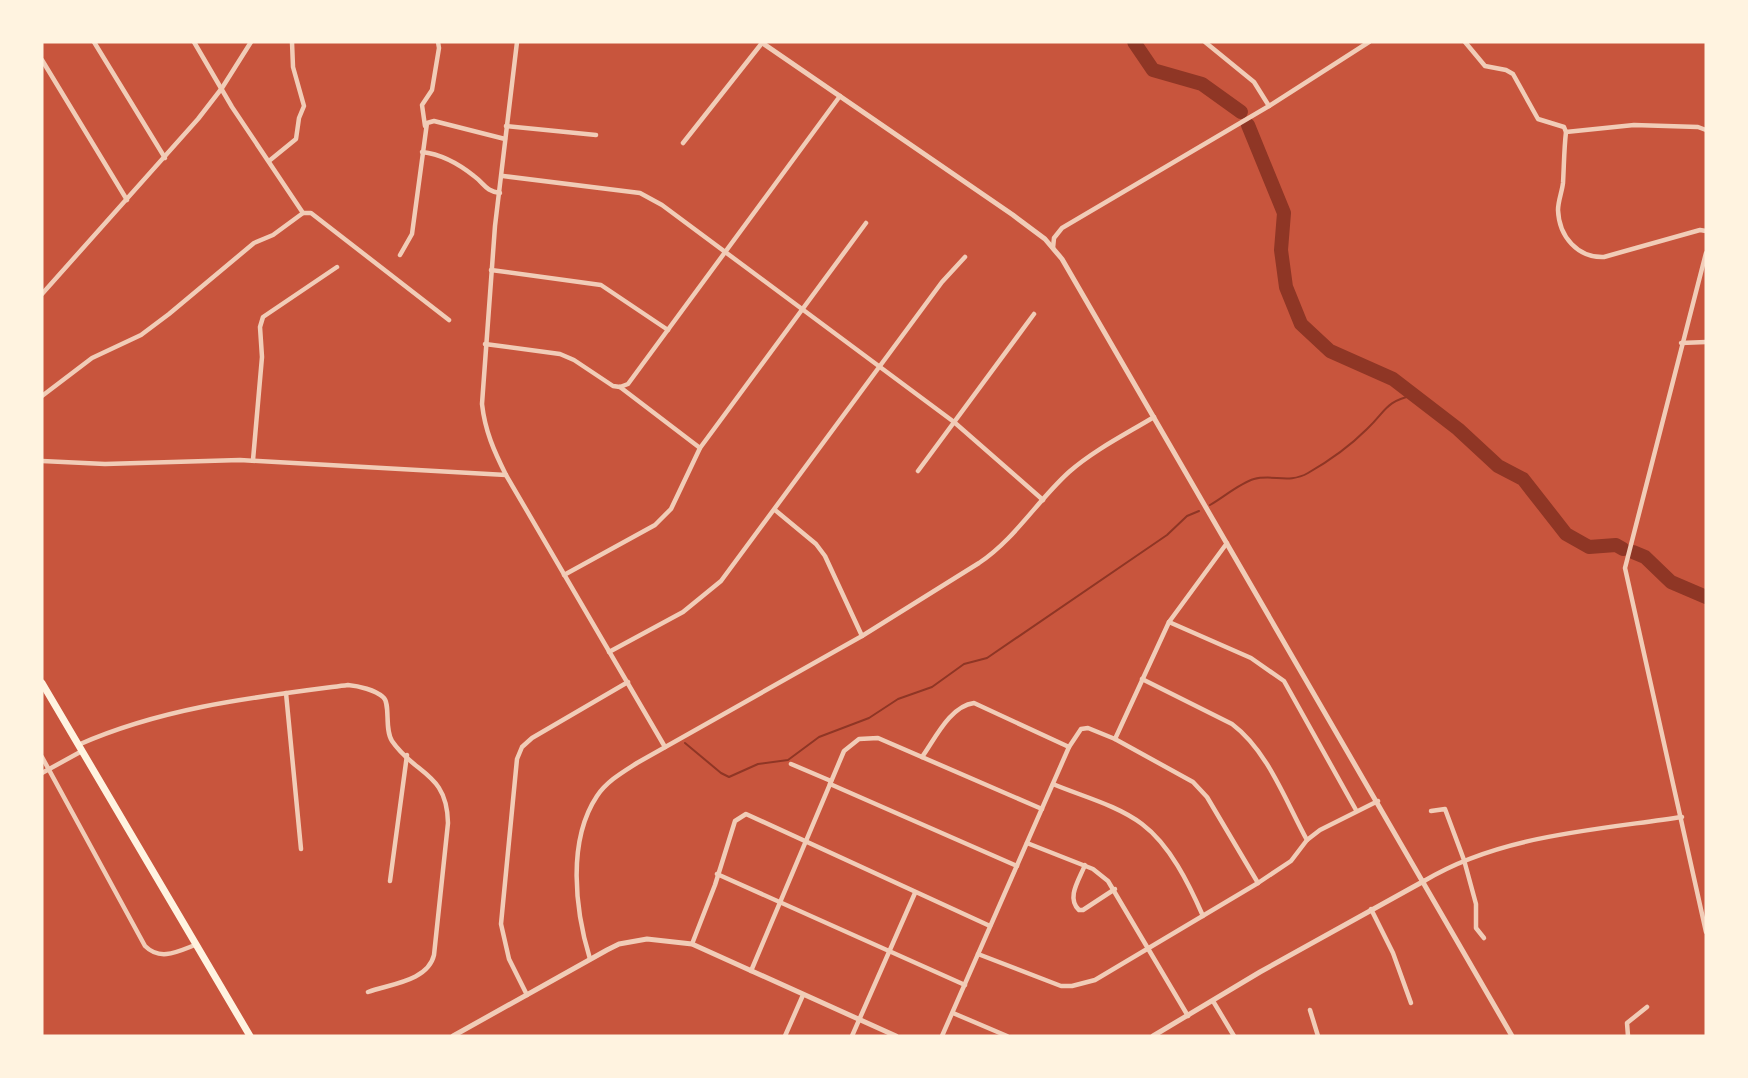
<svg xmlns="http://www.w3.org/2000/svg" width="1748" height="1078" font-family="'Sofia Sans Condensed',sans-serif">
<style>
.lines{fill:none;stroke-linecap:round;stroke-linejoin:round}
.stream{stroke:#8f3625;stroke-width:2}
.river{stroke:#8f3625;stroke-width:14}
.minor{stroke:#f1ccb7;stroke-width:4.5}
.tertiary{stroke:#f1ccb7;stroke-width:5}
.trunk{stroke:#fff3e0;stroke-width:7}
</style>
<rect width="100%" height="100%" fill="#c8553d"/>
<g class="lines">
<g class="stream">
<path d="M 1210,505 C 1224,497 1240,483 1254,479 C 1273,474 1289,484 1308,473 C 1329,461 1350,446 1367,429 C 1387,410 1384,402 1414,395"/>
<polyline points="685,743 721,773 729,777 758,764 788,760 819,737 869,718 898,699 932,687 964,664 987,658 1167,535 1187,516 1199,511"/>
</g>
<g class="river">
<polyline points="1134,42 1153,70 1202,84 1241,112"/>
<polyline points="1248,125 1284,213 1281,250 1286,287 1301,324 1330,351 1393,379 1458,429 1498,466 1523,479 1566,534 1589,547 1616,545 1623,549"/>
<polyline points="1633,552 1645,557 1671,582 1706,597"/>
</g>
<g class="minor">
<polyline points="94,42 165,158"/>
<polyline points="194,42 232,107 303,213"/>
<path d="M 517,42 L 495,226 L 482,404 C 485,431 494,451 506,475 L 665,747"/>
<polyline points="1205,42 1254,82 1269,106"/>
<path d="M 1465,42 L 1485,66 L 1506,70 L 1513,74 L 1538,119 L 1564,127 L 1566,132 C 1564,149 1564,166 1563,183 C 1562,192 1558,201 1558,210 C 1559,237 1578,258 1604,257 L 1700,230 L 1706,231"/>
<polyline points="42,60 127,200"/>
<polyline points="425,126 422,105 432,90 439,48 438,42"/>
<polyline points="506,126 596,135"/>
<polyline points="1566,132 1634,125 1698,127 1706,130"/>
<polyline points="683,143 762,43"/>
<path d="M 422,152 C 440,154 459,164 474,176 C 485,184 485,191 500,193"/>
<polyline points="269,161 296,139 299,118 304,106 293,67 292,42"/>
<polyline points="503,176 640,193 662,205 954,422 1043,500"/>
<polyline points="1053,248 1054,238 1062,228 1269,106 1369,42"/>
<polyline points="1706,253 1625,568 1706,932"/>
<polyline points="400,255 412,234 427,123 434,121 505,139"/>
<polyline points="491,270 601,285 668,330"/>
<polyline points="42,294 198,119 222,88 251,42"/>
<polyline points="1681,343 1706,342"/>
<polyline points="485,344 560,354 574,360 613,386 620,387 628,384 840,96"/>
<polyline points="620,387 700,448"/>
<polyline points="42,396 92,358 141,335 169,314 254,243 273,235 303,213 311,213 449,320"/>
<polyline points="253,460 262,357 260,327 263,317 337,267"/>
<polyline points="42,461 105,464 240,460 506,475"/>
<polyline points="918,471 1034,314"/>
<polyline points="775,510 816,544 825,556 862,636"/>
<polyline points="564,575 655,525 671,509 700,448 866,223"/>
<polyline points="1169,622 1251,658 1284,681 1356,810"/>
<polyline points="609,652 683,612 721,581 942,282 965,257"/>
<path d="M 1142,679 L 1232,724 C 1268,751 1286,802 1307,840"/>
<polyline points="286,693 301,849"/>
<polyline points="1115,739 1169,622 1227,543"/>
<path d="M 78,745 C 164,707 255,697 348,685 C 359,686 375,690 383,697 C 391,703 384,729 392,741 C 415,775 447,772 448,823 L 434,955 C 428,981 390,984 368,992"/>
<path d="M 42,757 L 145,946 C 160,961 177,952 195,945"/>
<path d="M 922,757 C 935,739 950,706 974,703 L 1069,747"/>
<polyline points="791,764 831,781"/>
<polyline points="42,773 82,751"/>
<polyline points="830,784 1017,866"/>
<path d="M 1053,784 C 1081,796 1117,805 1142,824 C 1170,845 1189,884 1203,916"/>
<polyline points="1431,811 1445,809 1464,860 1476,904 1476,928 1484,938"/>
<polyline points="1027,843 1093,869 1108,881 1188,1016"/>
<path d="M 1085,865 C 1079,880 1066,898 1079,910 L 1083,910 L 1115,889"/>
<polyline points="717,874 965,985"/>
<polyline points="390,881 407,755"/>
<path d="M 1424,881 C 1500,835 1596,830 1682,817"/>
<polyline points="1371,909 1393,953 1411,1003"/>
<polyline points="692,944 715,885 735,821 746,814 990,926"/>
<polyline points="978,954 1061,986 1072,986 1095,980 1258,883 1291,861 1307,840 1320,830 1378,801"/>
<path d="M 590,959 C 575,910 567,841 597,796 C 607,781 623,772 637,763 L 862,636 L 979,563 C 1015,539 1037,501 1069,472 C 1094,450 1126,434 1154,417"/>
<polyline points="751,971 844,751 859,739 878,738 1042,809"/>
<polyline points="527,995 509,959 501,924 517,759 522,747 532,738 628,682"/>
<polyline points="1213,1001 1234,1036"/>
<polyline points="1310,1010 1318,1036"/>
<polyline points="953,1013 1007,1036"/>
<polyline points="785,1036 803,995"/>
<polyline points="852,1036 915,893"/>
<polyline points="942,1036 1069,747 1081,729 1088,728 1115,739 1193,782 1207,797 1258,883"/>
<polyline points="1628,1036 1627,1023 1647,1007"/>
</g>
<g class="tertiary">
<polyline points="761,42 1013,215 1045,239 1062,259 1512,1036"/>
<polyline points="453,1036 607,950 619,944 647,939 692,944 896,1036"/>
<polyline points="1153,1036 1260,972 1424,881"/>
</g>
<polyline class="trunk" points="42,683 250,1036"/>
</g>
<rect width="1748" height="1078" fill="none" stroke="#fff3e0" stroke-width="87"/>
</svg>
